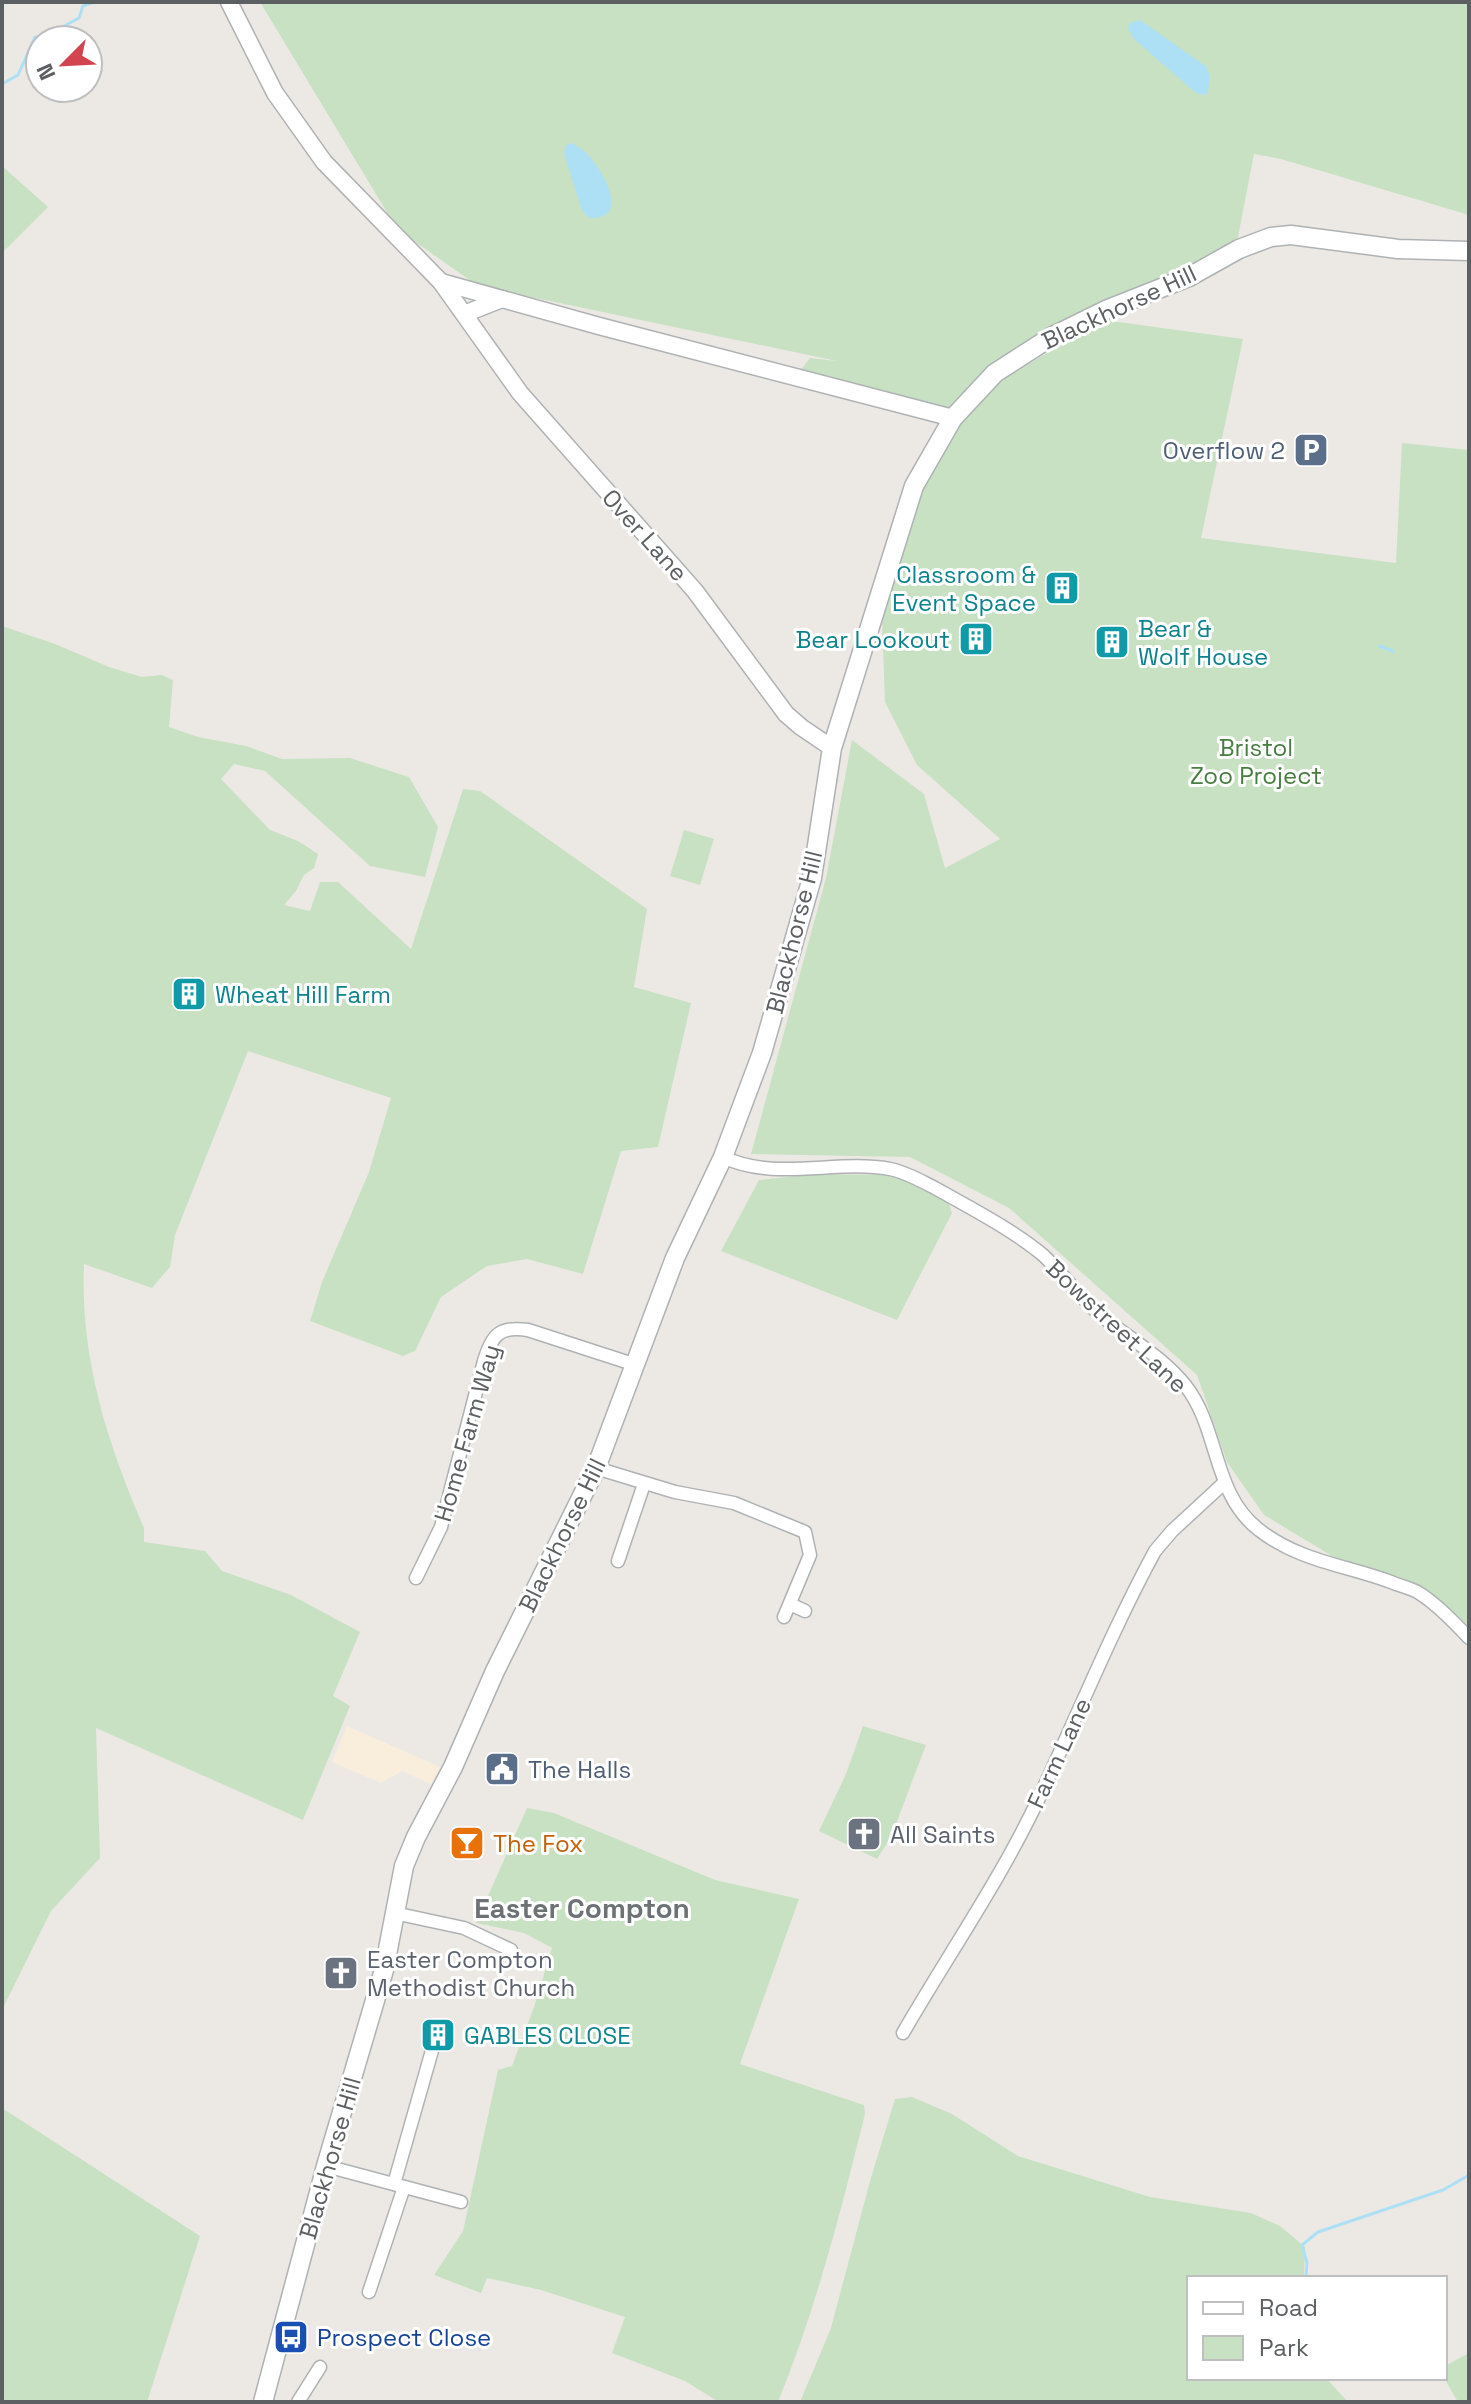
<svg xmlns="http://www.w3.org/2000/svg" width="1471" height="2404" font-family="'Space Grotesk',sans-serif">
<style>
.commercial{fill:#f9eedc}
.green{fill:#c8e1c3}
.water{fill:#ade0f4}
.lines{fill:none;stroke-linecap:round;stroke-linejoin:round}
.stream{stroke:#ade0f4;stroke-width:3}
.minor-casing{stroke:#afb2b4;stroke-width:15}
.tertiary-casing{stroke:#afb2b4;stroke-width:19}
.secondary-casing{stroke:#aeb2b5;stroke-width:21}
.minor{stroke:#fff;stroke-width:12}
.tertiary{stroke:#fff;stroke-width:16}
.secondary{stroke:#fff;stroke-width:18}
.labels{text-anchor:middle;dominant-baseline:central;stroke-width:6;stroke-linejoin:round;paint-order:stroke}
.street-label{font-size:24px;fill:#5c6062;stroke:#fff}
.service-label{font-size:24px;fill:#4e5e75;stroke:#fff;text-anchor:end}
.culture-label{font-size:24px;fill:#0d838f;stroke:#fff;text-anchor:start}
.park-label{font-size:24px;fill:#467e3f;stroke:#fff}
.worship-label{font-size:24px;fill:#5b616d;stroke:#fff;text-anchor:start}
.food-label{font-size:24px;fill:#c56008;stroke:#fff;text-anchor:start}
.transit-label{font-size:24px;fill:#164399;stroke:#fff;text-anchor:start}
.quarter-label{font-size:28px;font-weight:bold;fill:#6d7274;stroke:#fff}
</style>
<rect width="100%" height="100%" fill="#ece9e4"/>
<polygon class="commercial" points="347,1726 440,1767 431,1784 402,1771 381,1783 332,1762"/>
<g class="green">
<polygon points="260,2 1469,2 1469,215 1281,159 1254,154 1237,242 1002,358 950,409 800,371 810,358 837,361 478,286 397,229"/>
<polygon points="2,166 48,207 2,253"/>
<polygon points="1104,320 1243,339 1201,538 1396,563 1402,443 1469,450 1469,1626 1430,1592 1332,1556 1264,1515 1227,1462 1197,1375 1009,1208 910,1157 751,1154 826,878 852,740 924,794 945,868 1000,839 917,765 885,702 882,620 922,490 960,422 999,381"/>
<path d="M 2,626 L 55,644 L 109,667 L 142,677 L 162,675 L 173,680 L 169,727 L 198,737 L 246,746 L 282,759 L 350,758 L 409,777 L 438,827 L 425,877 L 370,866 L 265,771 L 234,764 L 221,779 L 270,830 L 298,841 L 318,854 L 314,868 L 304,875 L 296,891 L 284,905 L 310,911 L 320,882 L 338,882 L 411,949 L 463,789 L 480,791 L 647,909 L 634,987 L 691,1003 L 658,1147 L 621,1151 L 583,1274 L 527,1259 L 487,1266 L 441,1297 L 415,1351 L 403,1356 L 310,1321 L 322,1282 L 369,1172 L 391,1098 L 248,1051 L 175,1235 L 170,1267 L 152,1288 L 84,1264 C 80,1358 107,1442 144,1528 L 144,1542 L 205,1551 L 222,1571 L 291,1595 L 360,1632 L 333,1696 L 350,1706 L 303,1820 L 96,1728 L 100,1858 L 51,1911 L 2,2010 Z"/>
<polygon points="684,830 714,839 700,885 670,876"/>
<polygon points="814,1174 893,1175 948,1201 952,1213 897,1320 721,1251 759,1180"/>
<polygon points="863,1726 926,1745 891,1837 877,1859 819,1831 846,1774"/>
<path d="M 527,1808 L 554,1813 L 715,1880 L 799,1899 L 740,2064 L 864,2105 L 865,2114 C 841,2211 816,2309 778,2402 L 719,2402 L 685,2381 L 612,2353 L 625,2317 L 541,2290 L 487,2278 L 481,2293 L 434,2275 L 463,2231 L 498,2070 L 512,2066 L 534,2007 L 552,1948 L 524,1933 L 476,1923 Z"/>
<polygon points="912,2097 952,2114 1018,2156 1150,2197 1251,2213 1280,2226 1305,2247 1304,2278 1189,2278 1189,2378 1326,2378 1348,2402 800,2402 831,2328 870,2181 895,2099"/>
<polygon points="2,2108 200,2236 147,2402 2,2402"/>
<polygon points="1469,2353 1469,2402 1458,2402 1444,2378 1445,2366"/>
</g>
<g class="water">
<polygon points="1140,20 1207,67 1210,77 1208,93 1204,95 1196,93 1133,38 1128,28 1130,23"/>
<path d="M 572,143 C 578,147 584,150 588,155 C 603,171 632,220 589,218 L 582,211 L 564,153 L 566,145 Z"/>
</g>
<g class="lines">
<g class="stream">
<polyline points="2,84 18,75 35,37 50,38 64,26 79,18 83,6 94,2"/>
<polyline points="1379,646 1393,651"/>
<polyline points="1306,2276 1307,2263 1302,2245 1318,2232 1443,2190 1469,2175"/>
</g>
<g class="minor-casing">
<g id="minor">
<path d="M 723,1157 C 776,1182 836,1159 890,1169 C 906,1172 921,1181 935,1188 C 969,1207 1013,1230 1043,1255 C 1062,1273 1078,1295 1097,1312 C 1126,1337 1162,1356 1185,1385 C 1220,1429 1212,1493 1258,1529 C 1298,1561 1345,1565 1391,1582 C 1400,1586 1411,1588 1419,1593 C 1437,1604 1455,1623 1469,1638"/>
<polyline points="596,1468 675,1492 734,1503 805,1532 810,1555 784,1617"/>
<polyline points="618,1561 644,1484"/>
<path d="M 416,1578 L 441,1527 L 484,1361 C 492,1334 500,1326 528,1330 L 636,1365"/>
<polyline points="790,1604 805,1611"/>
<polyline points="394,1913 464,1928 511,1950"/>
<path d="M 903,2033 C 948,1955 999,1882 1038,1800 C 1077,1717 1111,1632 1155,1551 L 1172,1531 L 1224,1483"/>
<polyline points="326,2166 461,2202"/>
<polyline points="394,2184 433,2047"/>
<polyline points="369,2292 404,2187"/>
<polyline points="298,2402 320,2367"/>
</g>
</g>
<g class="tertiary-casing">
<g id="tertiary">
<polyline points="229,2 275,93 324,162 441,282 520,393 695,591 786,714 801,727 832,748"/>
<polyline points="441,282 599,326 953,418"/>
<polyline points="464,314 502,299"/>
</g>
</g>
<g class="secondary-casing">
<polyline id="secondary" points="263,2402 326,2166 384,1970 404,1866 416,1837 453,1767 495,1671 596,1468 675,1258 723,1157 762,1053 812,878 832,748 914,486 953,418 995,373 1051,337 1108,309 1189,277 1239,249 1271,237 1291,235 1398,249 1469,251"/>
</g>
<use href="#minor" class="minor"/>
<use href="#tertiary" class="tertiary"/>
<use href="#secondary" class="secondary"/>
</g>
<defs>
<g id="parking-square" transform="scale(1.8)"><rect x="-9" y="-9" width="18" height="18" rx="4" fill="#5c6f8a" stroke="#fff"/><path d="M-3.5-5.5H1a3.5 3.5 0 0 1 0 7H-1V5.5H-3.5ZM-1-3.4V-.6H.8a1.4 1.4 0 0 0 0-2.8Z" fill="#fff"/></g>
<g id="building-square" transform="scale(1.8)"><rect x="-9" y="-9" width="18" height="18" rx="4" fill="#0f9aa8" stroke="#fff"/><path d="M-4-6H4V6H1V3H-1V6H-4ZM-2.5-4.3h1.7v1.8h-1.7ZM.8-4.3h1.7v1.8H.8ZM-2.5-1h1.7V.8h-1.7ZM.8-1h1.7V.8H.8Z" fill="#fff"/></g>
<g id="civic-square" transform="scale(1.8)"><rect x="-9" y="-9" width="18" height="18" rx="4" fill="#5c6f8a" stroke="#fff"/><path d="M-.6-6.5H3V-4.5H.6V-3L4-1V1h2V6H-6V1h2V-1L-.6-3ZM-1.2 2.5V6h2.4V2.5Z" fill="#fff"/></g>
<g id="church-square" transform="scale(1.8)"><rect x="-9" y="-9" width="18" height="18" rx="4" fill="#6b7280" stroke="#fff"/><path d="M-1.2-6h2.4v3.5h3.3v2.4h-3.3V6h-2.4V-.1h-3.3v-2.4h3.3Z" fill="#fff"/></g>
<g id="bar-square" transform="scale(1.8)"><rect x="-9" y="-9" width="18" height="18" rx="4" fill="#e8710a" stroke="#fff"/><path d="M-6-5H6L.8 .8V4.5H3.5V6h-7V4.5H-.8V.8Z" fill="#fff"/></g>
<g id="bus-square" transform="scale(1.8)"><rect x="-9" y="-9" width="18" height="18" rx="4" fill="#1a4fb4" stroke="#fff"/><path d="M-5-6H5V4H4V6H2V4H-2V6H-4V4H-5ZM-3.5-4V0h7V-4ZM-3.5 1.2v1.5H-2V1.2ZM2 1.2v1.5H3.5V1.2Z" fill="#fff"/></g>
</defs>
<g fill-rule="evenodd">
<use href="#parking-square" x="1311" y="450"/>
<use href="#building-square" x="1062" y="588"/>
<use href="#building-square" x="976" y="639"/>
<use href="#building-square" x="1112" y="642"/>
<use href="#building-square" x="189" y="994"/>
<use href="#civic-square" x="502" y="1769"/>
<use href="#church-square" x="864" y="1834"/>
<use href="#bar-square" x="467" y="1843"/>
<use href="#church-square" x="341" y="1973"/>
<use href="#building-square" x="438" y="2035"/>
<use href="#bus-square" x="291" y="2337"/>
</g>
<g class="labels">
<g class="street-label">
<text transform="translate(1119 307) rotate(-25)">Blackhorse Hill</text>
<text transform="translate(645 535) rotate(48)">Over Lane</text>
<text transform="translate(794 932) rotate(-76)">Blackhorse Hill</text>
<text transform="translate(1117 1326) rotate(43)">Bowstreet Lane</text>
<text transform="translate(467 1433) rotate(-74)">Home Farm Way</text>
<text transform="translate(562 1535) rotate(-64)">Blackhorse Hill</text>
<text transform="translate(1059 1753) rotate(-65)">Farm Lane</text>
<text transform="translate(330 2158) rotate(-74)">Blackhorse Hill</text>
</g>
<g class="service-label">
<text x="1285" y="450">Overflow 2</text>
<text x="528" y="1769" text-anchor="start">The Halls</text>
</g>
<g class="culture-label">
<text x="1036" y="574" text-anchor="end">Classroom &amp;<tspan x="1036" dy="28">Event Space</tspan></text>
<text x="1138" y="628">Bear &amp;<tspan x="1138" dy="28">Wolf House</tspan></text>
<text x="950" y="639" text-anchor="end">Bear Lookout</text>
<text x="215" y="994">Wheat Hill Farm</text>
<text x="464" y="2035">GABLES CLOSE</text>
</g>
<g class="park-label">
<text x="1256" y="747">Bristol<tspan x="1256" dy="28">Zoo Project</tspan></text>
</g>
<g class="worship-label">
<text x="890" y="1834">All Saints</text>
<text x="367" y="1959">Easter Compton<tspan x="367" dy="28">Methodist Church</tspan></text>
</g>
<g class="food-label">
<text x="493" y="1843">The Fox</text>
</g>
<g class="transit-label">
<text x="317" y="2337">Prospect Close</text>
</g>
<g class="quarter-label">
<text x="582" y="1908">Easter Compton</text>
</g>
</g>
<rect width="1471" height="2404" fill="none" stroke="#5c6062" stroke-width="8"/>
<rect x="1187" y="2276" width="260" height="104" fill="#ffffff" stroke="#bebfc0" stroke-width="2"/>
<rect x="1203" y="2302" width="40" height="12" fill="#ffffff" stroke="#bebfc0" stroke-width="2"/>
<text x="1259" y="2316" font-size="24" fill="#5c6062">Road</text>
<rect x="1203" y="2336" width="40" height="24" fill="#c8e1c3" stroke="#bebfc0" stroke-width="2"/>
<text x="1259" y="2356" font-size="24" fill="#5c6062">Park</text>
<g transform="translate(64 64) rotate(246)"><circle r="38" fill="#ffffff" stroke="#bebfc0" stroke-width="2"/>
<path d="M0-6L14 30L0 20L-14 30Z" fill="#d2444f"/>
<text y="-12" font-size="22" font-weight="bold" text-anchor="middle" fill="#5c6062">N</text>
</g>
</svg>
